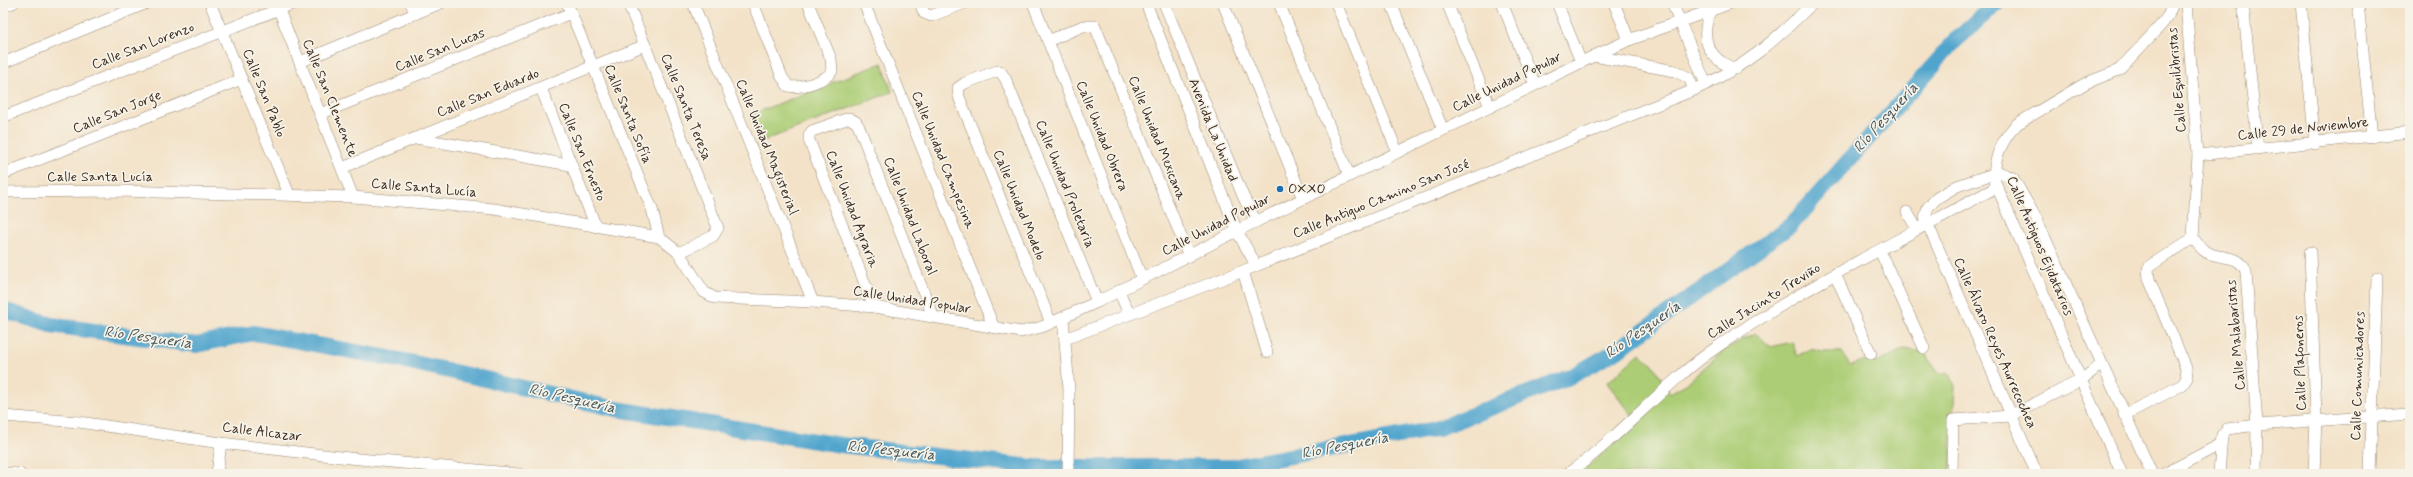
<svg xmlns="http://www.w3.org/2000/svg" width="2413" height="477" font-family="Mynerve,sans-serif">
<style>
.green{fill:#accd75;stroke:#747c4a}
.lines{fill:none;stroke-linecap:round;stroke-linejoin:round}
.stream{stroke:#51a5cd;stroke-width:2.5}
.river{stroke:#51a5cd;stroke-width:16}
.minor-casing{stroke:#978673;stroke-width:12}
.minor{stroke:#fff;stroke-width:11}
.poi-dot{fill:#1f6fb2;stroke:#f7f3e8;stroke-width:1.5}
.labels{text-anchor:middle;dominant-baseline:central;stroke-width:3.5;stroke-linejoin:round;paint-order:stroke}
.street-label{font-size:14px;fill:#3b2a1e;stroke:#f7f3e8}
.poi-label{font-size:14px;fill:#3b2a1e;stroke:#f7f3e8;text-anchor:start}
.water-label{font-size:15px;font-style:italic;fill:#43555b;stroke:#f7f3e8}
</style>
<rect width="100%" height="100%" fill="#f7f3e8"/>
<filter id="ink" filterUnits="userSpaceOnUse"><feTurbulence type="fractalNoise" baseFrequency=".025" numOctaves="2"/><feDisplacementMap in="SourceGraphic" scale="8" xChannelSelector="R" yChannelSelector="G"/><feConvolveMatrix kernelMatrix="1 2 1 2 8 2 1 2 1" color-interpolation-filters="sRGB"/></filter>
<filter id="wash" filterUnits="userSpaceOnUse"><feTurbulence type="fractalNoise" baseFrequency=".012" numOctaves="4" result="noise"/><feDisplacementMap in="SourceGraphic" scale="16" xChannelSelector="R" yChannelSelector="G"/><feGaussianBlur stdDeviation="0.9" result="paint"/><feColorMatrix in="noise" values="0 0 0 0 0 0 0 0 0 0 0 0 0 0 0 0 0 1.4 0 .05"/><feComposite in="paint" operator="in"/></filter>
<g filter="url(#wash)">
<rect width="100%" height="100%" fill="#f3e2c8"/>
<g class="green">
<polygon points="882,63 892,92 760,142 750,115"/>
<polygon points="1755,333 1771,347 1792,342 1797,356 1811,349 1822,352 1842,352 1850,365 1868,359 1876,363 1904,349 1924,352 1938,373 1948,373 1955,386 1950,474 1579,474 1638,422 1607,383 1640,353 1654,366 1670,393 1686,384 1725,349"/>
</g>
<g class="lines">
<polyline class="stream" points="1053,474 1057,467"/>
<polyline class="river" points="3,310 51,325 196,345 254,333 410,362 616,409 841,445 1032,467 1232,467 1436,429 1570,377 1616,351 1791,225 1956,40 1997,3"/>
</g>
</g>
<g filter="url(#ink)">
<g class="lines">
<g class="minor-casing">
<g id="minor">
<polyline points="210,3 289,194"/>
<polyline points="411,3 415,14"/>
<polyline points="567,3 652,209 659,237"/>
<polyline points="628,3 718,228 713,236 679,253"/>
<polyline points="693,3 813,302"/>
<path d="M 753,3 L 782,77 L 788,86 C 800,89 826,81 832,71 L 831,59 L 808,3"/>
<polyline points="864,3 994,328"/>
<polyline points="920,3 924,13 931,16 965,3"/>
<polyline points="1033,3 1142,279"/>
<polyline points="1146,3 1237,231 1256,265"/>
<polyline points="1164,3 1243,196 1256,222"/>
<polyline points="1223,3 1303,199"/>
<polyline points="1279,3 1349,175"/>
<polyline points="1336,3 1397,151"/>
<polyline points="1391,3 1443,130"/>
<polyline points="1447,3 1490,107"/>
<polyline points="1502,3 1535,85"/>
<polyline points="1557,3 1581,62"/>
<polyline points="1614,3 1629,40"/>
<polyline points="1672,3 1706,84"/>
<path d="M 1709,3 C 1712,13 1707,18 1706,27 C 1703,49 1717,63 1736,69"/>
<path d="M 2186,3 L 2198,155 L 2193,238 C 2197,243 2200,248 2206,252 C 2220,260 2240,253 2246,272 L 2257,425 L 2256,474"/>
<polyline points="2243,3 2258,149"/>
<polyline points="2301,3 2315,144"/>
<polyline points="2358,3 2372,137"/>
<polyline points="3,7 13,3"/>
<polyline points="279,10 353,197"/>
<polyline points="1048,41 1083,26 1095,26 1189,256"/>
<polyline points="1594,56 1675,71 1689,78 1694,90"/>
<polyline points="300,62 441,3"/>
<polyline points="3,63 147,3"/>
<polyline points="541,88 596,227"/>
<polyline points="320,114 571,13"/>
<polyline points="3,117 295,3"/>
<polyline points="416,138 570,165"/>
<polyline points="2198,155 2410,132"/>
<polyline points="342,168 645,45"/>
<polyline points="3,174 242,79"/>
<polyline points="3,192 118,191 353,197 494,209 659,237 679,253 704,292 715,298 813,302 874,307 1021,332 1042,327 1097,302 1237,231 1594,56 1629,40 1731,3"/>
<polyline points="1907,212 1917,229"/>
<polyline points="1880,251 1924,348"/>
<polyline points="2310,252 2316,417 2314,474"/>
<polyline points="1243,271 1267,352"/>
<polyline points="1835,274 1871,354"/>
<polyline points="1119,291 1129,314"/>
<polyline points="874,307 809,140 809,135 812,131 849,118 856,122 859,127 933,316"/>
<polyline points="1063,318 1069,389 1068,474"/>
<polyline points="1051,323 959,97 958,88 965,83 997,71 1000,71 1005,78 1097,302"/>
<path d="M 1065,339 L 1243,271 L 1694,90 C 1747,66 1772,43 1813,3"/>
<polyline points="2124,415 2182,385 2187,378 2186,368 2149,279 2148,269 2151,265 2193,238"/>
<polyline points="3,416 79,422 221,443 349,458 519,474"/>
<polyline points="3,473 20,474"/>
<polyline points="217,474 221,443"/>
<path d="M 1567,474 C 1621,437 1663,384 1717,347 C 1805,286 1903,238 1997,187"/>
<polyline points="1952,474 1953,420 2010,416 2081,380 2102,364"/>
<polyline points="2037,474 1925,218 1928,207 1937,198 1957,186 1999,172 2013,178 2036,218 2152,474"/>
<path d="M 2122,474 L 1995,182 C 1992,161 2002,139 2017,124 L 2086,83 L 2119,70 L 2161,25 L 2168,16 L 2173,3"/>
<polyline points="2164,474 2221,444"/>
<polyline points="2219,474 2222,435 2227,429 2257,425 2410,414"/>
<polyline points="2370,474 2377,278"/>
</g>
</g>
<use href="#minor" class="minor"/>
</g>
</g>
<circle class="poi-dot" cx="1280" cy="189" r="4"/>
<g class="labels">
<g class="street-label">
<text transform="translate(143 46) rotate(-21)">Calle San Lorenzo</text>
<text transform="translate(440 50) rotate(-22)">Calle San Lucas</text>
<text transform="translate(2177 80) rotate(-95)">Calle Equilibristas</text>
<text transform="translate(1507 82) rotate(-26)">Calle Unidad Popular</text>
<text transform="translate(264 93) rotate(68)">Calle San Pablo</text>
<text transform="translate(488 93) rotate(-22)">Calle San Eduardo</text>
<text transform="translate(330 98) rotate(68)">Calle San Clemente</text>
<text transform="translate(686 107) rotate(68)">Calle Santa Teresa</text>
<text transform="translate(117 112) rotate(-22)">Calle San Jorge</text>
<text transform="translate(628 114) rotate(68)">Calle Santa Sofía</text>
<text transform="translate(2303 129) rotate(-6)">Calle 29 de Noviembre</text>
<text transform="translate(1213 130) rotate(68)">Avenida La Unidad</text>
<text transform="translate(1102 136) rotate(68)">Calle Unidad Obrera</text>
<text transform="translate(1157 138) rotate(68)">Calle Unidad Mexicana</text>
<text transform="translate(767 147) rotate(68)">Calle Unidad Magisterial</text>
<text transform="translate(582 152) rotate(68)">Calle San Ernesto</text>
<text transform="translate(943 160) rotate(68)">Calle Unidad Campesina</text>
<text x="100" y="177">Calle Santa Lucía</text>
<text transform="translate(1065 184) rotate(68)">Calle Unidad Proletaria</text>
<text transform="translate(424 188) rotate(5)">Calle Santa Lucía</text>
<text transform="translate(1381 199) rotate(-22)">Calle Antiguo Camino San José</text>
<text transform="translate(1019 205) rotate(68)">Calle Unidad Modelo</text>
<text transform="translate(852 209) rotate(69)">Calle Unidad Agraria</text>
<text transform="translate(910 216) rotate(69)">Calle Unidad Laboral</text>
<text transform="translate(1216 225) rotate(-27)">Calle Unidad Popular</text>
<text transform="translate(2040 246) rotate(67)">Calle Antiguos Ejidatarios</text>
<text transform="translate(912 300) rotate(9)">Calle Unidad Popular</text>
<text transform="translate(1764 301) rotate(-32)">Calle Jacinto Treviño</text>
<text transform="translate(2236 335) rotate(-95)">Calle Malabaristas</text>
<text transform="translate(1995 343) rotate(66)">Calle Álvaro Reyes Aurrecochea</text>
<text transform="translate(2300 363) rotate(-92)">Calle Plafoneros</text>
<text transform="translate(2358 376) rotate(-88)">Calle Comunicadores</text>
<text transform="translate(262 432) rotate(7)">Calle Alcazar</text>
</g>
<g class="poi-label">
<text x="1288" y="189">OXXO</text>
</g>
<g class="water-label">
<text transform="translate(1886 118) rotate(-48)">Río Pesquería</text>
<text transform="translate(1643 330) rotate(-35)">Río Pesquería</text>
<text transform="translate(148 338) rotate(8)">Río Pesquería</text>
<text transform="translate(572 399) rotate(13)">Río Pesquería</text>
<text transform="translate(1345 446) rotate(-11)">Río Pesquería</text>
<text transform="translate(891 451) rotate(6)">Río Pesquería</text>
</g>
</g>
<rect width="2413" height="477" fill="none" stroke="#f7f3e8" stroke-width="16"/>
</svg>
